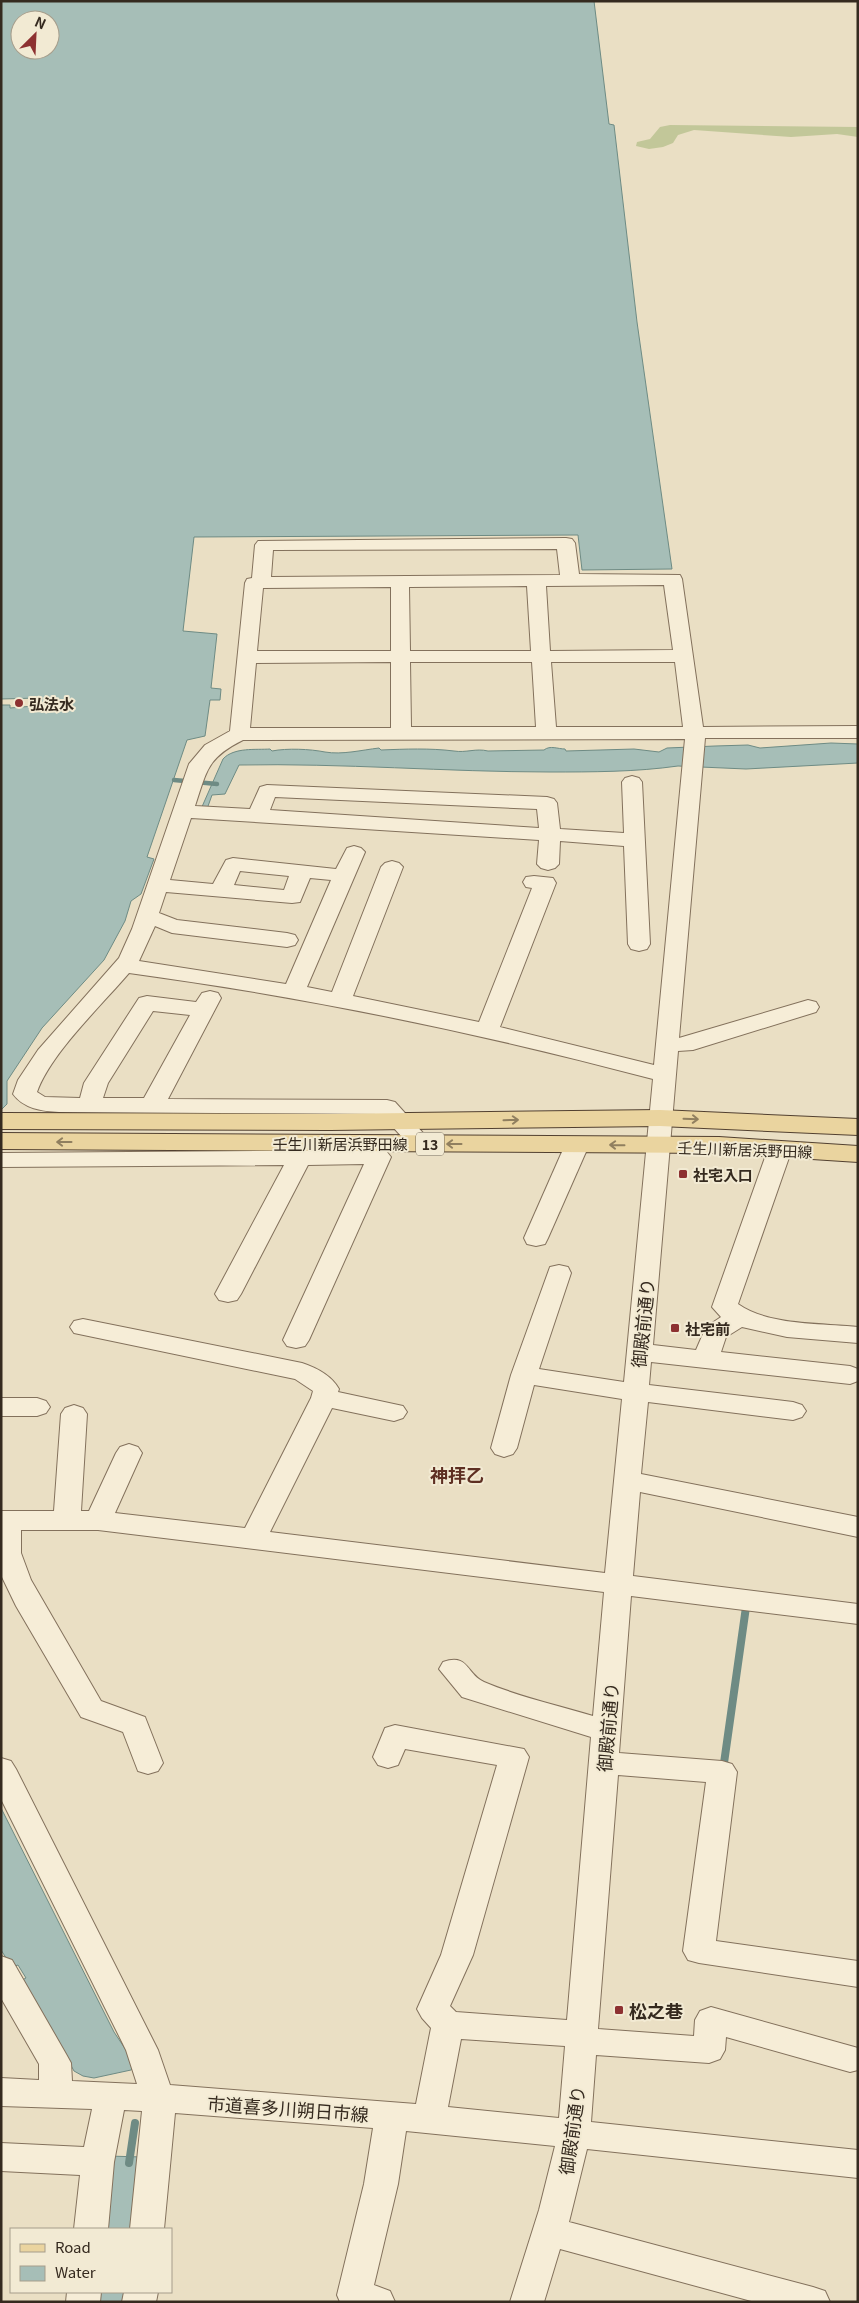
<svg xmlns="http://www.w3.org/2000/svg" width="859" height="2303" font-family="Georgia,'Noto Sans JP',serif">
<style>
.green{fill:#c2c799}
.water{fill:#a6beb7;stroke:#6e8b84;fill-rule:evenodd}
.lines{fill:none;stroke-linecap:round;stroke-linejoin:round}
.stream-far1{stroke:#6e8b84;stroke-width:4.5}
.stream{stroke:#6e8b84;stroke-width:8}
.minor-casing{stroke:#83715c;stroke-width:2}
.major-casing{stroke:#524030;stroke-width:2}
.minor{fill:#f6edd7;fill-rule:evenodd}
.major{fill:#ead49f;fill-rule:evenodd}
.oneway{stroke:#907f5f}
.poi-dot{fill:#8d3131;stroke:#f2ead3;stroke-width:2}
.labels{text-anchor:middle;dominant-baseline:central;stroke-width:4;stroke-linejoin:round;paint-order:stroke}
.shield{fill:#f2ead3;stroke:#6e6455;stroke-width:1}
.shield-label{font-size:14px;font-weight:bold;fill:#352a1f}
.poi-label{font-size:15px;font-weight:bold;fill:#352a1f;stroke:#f2ead3;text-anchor:start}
.street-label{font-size:15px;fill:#352a1f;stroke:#f2ead3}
.near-street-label{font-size:18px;fill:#352a1f;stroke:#f2ead3}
.quarter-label{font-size:18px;font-weight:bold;fill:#5e2f22;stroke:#f2ead3}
.near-poi-label{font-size:18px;font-weight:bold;fill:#352a1f;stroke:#f2ead3;text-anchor:start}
</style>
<rect width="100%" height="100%" fill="#eadfc4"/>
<polygon class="green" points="670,125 858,127 858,137 837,134 791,137 694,130 678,135 673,143 663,147 649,149 636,146 637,142 650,139 660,127"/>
<g class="water">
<path d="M 1,1 L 594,1 L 609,124 L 614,125 L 637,322 L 672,569 L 582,570 L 578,535 L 194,537 L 183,631 L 217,634 L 211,688 L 221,689 L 220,700 L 210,700 L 205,736 L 187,740 L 147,857 L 154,859 L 141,894 L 131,901 L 125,921 L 104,960 L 42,1028 L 7,1081 L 7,1104 L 1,1110 L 1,705 L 10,705 L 10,708 L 34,706 L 38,698 L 1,699 ZM 20,20 L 50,20 L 50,50 L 20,50 Z"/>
<path d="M 831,743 L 858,744 L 858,763 L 746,769 L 678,766 C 636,772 592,772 550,772 C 446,772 343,763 239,765 L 225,794 L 212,795 L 207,809 L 201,809 L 223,759 C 234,747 256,750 270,749 L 272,751 C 287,748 310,749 325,752 C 342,755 362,750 379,748 L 381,750 C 405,749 430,748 454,751 C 466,753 476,748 488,751 L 544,750 C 550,745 558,749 565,749 L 566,751 L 634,749 L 659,752 L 667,748 L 715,746 L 748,745 L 760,748 Z"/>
<polygon points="1,1808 114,2032 132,2059 134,2068 131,2070 94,2078 83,2076 74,2071 51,2028 20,1981 26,1978 18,1965 12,1967 1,1950"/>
<polygon points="107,2156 143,2157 135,2229 97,2229"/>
<polygon points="89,2292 128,2292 126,2302 88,2302"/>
</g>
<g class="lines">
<polyline class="stream-far1" points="174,780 217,784"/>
<g class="stream">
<polyline points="724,1763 746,1607 749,1607"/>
<polyline points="129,2163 135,2123"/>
</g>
<g class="minor-casing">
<g id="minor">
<path d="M 566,538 L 572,539 L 575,543 L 579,574 L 680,575 L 682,579 L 703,727 L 858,726 L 858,738 L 705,738 L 679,1038 L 808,1000 L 816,1002 L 819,1007 L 816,1012 L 693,1050 L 678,1051 L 653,1345 L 696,1350 L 706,1327 L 721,1317 L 712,1307 L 768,1149 L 772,1144 L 780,1142 L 788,1144 L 792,1149 L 738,1304 C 769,1326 822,1323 858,1327 L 858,1343 L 787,1337 L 742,1327 L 726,1337 L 721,1352 L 850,1366 L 858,1369 L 858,1381 L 850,1384 L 651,1362 L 649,1385 L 793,1402 L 802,1405 L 806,1411 L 802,1417 L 793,1420 L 648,1402 L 641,1474 L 858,1517 L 858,1537 L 640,1492 L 633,1576 L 858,1604 L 858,1624 L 631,1596 L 619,1753 L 722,1761 L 732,1764 L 737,1772 L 716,1941 L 858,1961 L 858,1987 L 699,1963 L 688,1960 L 683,1951 L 706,1782 L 618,1775 L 598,2029 L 694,2036 L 695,2020 L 700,2011 L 711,2007 L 858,2048 L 858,2070 L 850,2072 L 726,2037 L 725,2050 L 720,2059 L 709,2063 L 596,2055 L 591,2122 L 858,2150 L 858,2178 L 587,2149 L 569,2222 L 813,2287 L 825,2291 L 830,2302 L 755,2302 L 560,2249 L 544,2302 L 510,2302 L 539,2210 L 555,2146 L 406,2131 L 398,2184 L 374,2285 L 390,2291 L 395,2302 L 340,2302 L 337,2295 L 364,2184 L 373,2128 L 175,2113 L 164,2229 L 130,2229 L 142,2111 L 124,2110 L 114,2162 L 108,2229 L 74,2229 L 80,2175 L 1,2171 L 1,2143 L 84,2147 L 92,2109 L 1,2106 L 1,2078 L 39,2080 L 39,2064 L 1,1998 L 1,1956 L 12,1960 L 66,2054 L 71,2063 L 72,2081 L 137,2084 L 126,2050 L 1,1799 L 1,1758 L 11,1761 L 16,1769 L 158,2050 L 170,2085 L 416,2104 L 431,2028 L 422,2018 L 417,2009 L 441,1955 L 497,1765 L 405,1749 L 398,1765 L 388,1768 L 378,1765 L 373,1757 L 385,1728 L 395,1725 L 524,1749 L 529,1757 L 473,1955 L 450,2006 L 456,2012 L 567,2020 L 591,1737 L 462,1697 L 439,1669 L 443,1662 C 469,1653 466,1674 484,1682 C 519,1697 557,1705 593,1716 L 604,1592 L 98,1530 L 21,1530 L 21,1553 L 31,1580 L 101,1701 L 145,1717 L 163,1763 L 158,1771 L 148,1774 L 138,1771 L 123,1732 L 81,1717 L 16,1606 L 1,1575 L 1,1511 L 54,1511 L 61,1414 L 65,1408 L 74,1405 L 83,1408 L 87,1414 L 81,1511 L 89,1511 L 116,1453 L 120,1447 L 129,1444 L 138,1447 L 142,1453 L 115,1513 L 245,1528 L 311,1398 L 313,1391 L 295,1379 L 74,1333 L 70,1327 L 74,1321 L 83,1319 L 302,1363 C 317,1368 331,1375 339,1389 L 338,1392 L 403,1406 L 407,1412 L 403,1418 L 394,1421 L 332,1408 L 270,1532 L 605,1573 L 622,1399 L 534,1385 L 517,1448 L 513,1454 L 504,1457 L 495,1454 L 491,1448 L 511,1375 L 550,1267 L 559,1265 L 568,1267 L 571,1273 L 539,1369 L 624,1382 L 653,1079 C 480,1033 306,997 129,973 C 101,1006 51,1053 37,1092 L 45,1097 L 80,1098 L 84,1083 L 139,998 L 147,996 L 196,1002 L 202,993 L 210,991 L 218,993 L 221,998 L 168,1099 L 387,1100 L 395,1102 L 433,1144 L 429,1149 L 421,1151 L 413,1149 L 381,1114 L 59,1112 C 42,1111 24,1109 13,1094 L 18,1080 L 38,1050 L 119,958 L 132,929 L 189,764 L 205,745 L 230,731 L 245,583 L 247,579 L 252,578 L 255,545 L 258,541 ZM 557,549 L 560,575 L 271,577 L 273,550 ZM 664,585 L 673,650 L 550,651 L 546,586 ZM 527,586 L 531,651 L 410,651 L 409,587 ZM 391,587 L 391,651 L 257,651 L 263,588 ZM 391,662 L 391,728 L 250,728 L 256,663 ZM 410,662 L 532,662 L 536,727 L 411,727 ZM 551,662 L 675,662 L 683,727 L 556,727 ZM 685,739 L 654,1065 L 500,1027 L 556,883 L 553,878 L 534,876 L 526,877 L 523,882 L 526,887 L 532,888 L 479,1022 L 353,996 L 403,867 L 399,863 L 392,861 L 385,863 L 381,867 L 332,992 L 307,987 L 365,852 L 361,848 L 354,846 L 347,848 L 336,869 L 233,858 L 226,860 L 213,884 L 170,880 L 191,818 L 539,840 L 537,864 L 541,868 L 548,870 L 555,868 L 559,864 L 560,841 L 624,846 L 628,944 L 631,949 L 639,951 L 647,949 L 650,944 L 642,782 L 639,778 L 632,776 L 625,778 L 622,782 L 624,833 L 560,829 L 557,803 L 554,799 L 547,797 L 267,785 L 260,787 L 250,809 L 195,806 C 207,770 207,758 243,740 ZM 275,797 L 537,809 L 539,828 L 270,810 ZM 240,871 L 289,876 L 284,890 L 234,885 ZM 310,878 L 331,880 L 286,984 L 139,961 L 155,926 L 172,933 L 287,947 L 295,945 L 298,940 L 295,935 L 287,933 L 177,920 L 159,913 L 166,892 L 292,903 L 300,902 ZM 153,1011 L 190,1015 L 144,1098 L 103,1098 L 108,1083 ZM 461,2039 L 565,2046 L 559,2118 L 448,2107 Z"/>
<polygon points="577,1138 585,1140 589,1145 548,1238 545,1244 536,1246 527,1244 524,1238 565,1145 569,1140"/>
<polygon points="379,1150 387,1152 391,1157 309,1340 305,1346 296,1348 287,1346 283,1340 364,1164 308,1165 241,1294 237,1300 228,1302 219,1300 215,1294 284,1165 1,1167 1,1153"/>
<polygon points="1,1398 37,1398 46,1401 50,1407 46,1413 37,1416 1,1416"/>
<polygon points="67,2292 101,2292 100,2302 66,2302"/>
<polygon points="124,2292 158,2292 156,2302 122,2302"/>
</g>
</g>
<g class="major-casing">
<g id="major">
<polygon points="660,1110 858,1119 858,1135 660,1126 330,1130 1,1129 1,1113 330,1114"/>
<polygon points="1,1133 719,1137 858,1146 858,1162 719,1153 1,1149"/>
</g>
</g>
<use href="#minor" class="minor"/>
<use href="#major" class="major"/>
</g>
<defs><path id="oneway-shaft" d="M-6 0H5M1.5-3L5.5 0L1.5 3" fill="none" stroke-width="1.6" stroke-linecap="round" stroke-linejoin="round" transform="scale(1.25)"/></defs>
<g class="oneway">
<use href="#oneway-shaft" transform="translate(691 1119) rotate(2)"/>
<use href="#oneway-shaft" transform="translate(511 1120) rotate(-1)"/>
<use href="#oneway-shaft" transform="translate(64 1142) rotate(-180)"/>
<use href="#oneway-shaft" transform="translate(454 1144) rotate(-180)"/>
<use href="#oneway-shaft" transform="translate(617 1145) rotate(-179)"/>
</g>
<g class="poi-dot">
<circle cx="19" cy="703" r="5"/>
<rect x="678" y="1169" width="10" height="10" rx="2.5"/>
<rect x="670" y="1323" width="10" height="10" rx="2.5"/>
<rect x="614" y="2005" width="10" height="10" rx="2.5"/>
</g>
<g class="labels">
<rect class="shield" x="416" y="1132.5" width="28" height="23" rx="4"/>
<g class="shield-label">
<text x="430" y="1144">13</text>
</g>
<g class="poi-label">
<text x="29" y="703">弘法水</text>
<text x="693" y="1174">社宅入口</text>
<text x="685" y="1328">社宅前</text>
</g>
<g class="street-label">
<text x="340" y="1143">壬生川新居浜野田線</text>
<text transform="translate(745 1149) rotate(2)">壬生川新居浜野田線</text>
</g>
<g class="near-street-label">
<text transform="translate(642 1323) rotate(-84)">御殿前通り</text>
<text transform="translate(607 1727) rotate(-85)">御殿前通り</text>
<text transform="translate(288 2108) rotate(4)">市道喜多川朔日市線</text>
<text transform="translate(571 2130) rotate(-82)">御殿前通り</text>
</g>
<g class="quarter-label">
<text x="457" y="1474">神拝乙</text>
</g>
<g class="near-poi-label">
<text x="629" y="2010">松之巷</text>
</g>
</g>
<rect width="859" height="2303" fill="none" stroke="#352a1f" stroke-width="5"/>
<rect x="10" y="2228" width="162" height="65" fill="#f2ead3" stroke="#a69d8b"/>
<rect x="20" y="2244" width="25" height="8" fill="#ead49f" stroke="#a69d8b"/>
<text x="55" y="2253" font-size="15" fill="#352a1f">Road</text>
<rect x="20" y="2266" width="25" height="15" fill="#a6beb7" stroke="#a69d8b"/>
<text x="55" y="2278" font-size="15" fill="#352a1f">Water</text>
<g transform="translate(35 35) rotate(24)"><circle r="24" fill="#f2ead3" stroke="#a69d8b"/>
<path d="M0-4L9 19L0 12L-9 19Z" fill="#8d3131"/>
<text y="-8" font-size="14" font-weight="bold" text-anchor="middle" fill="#352a1f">N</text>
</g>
</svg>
